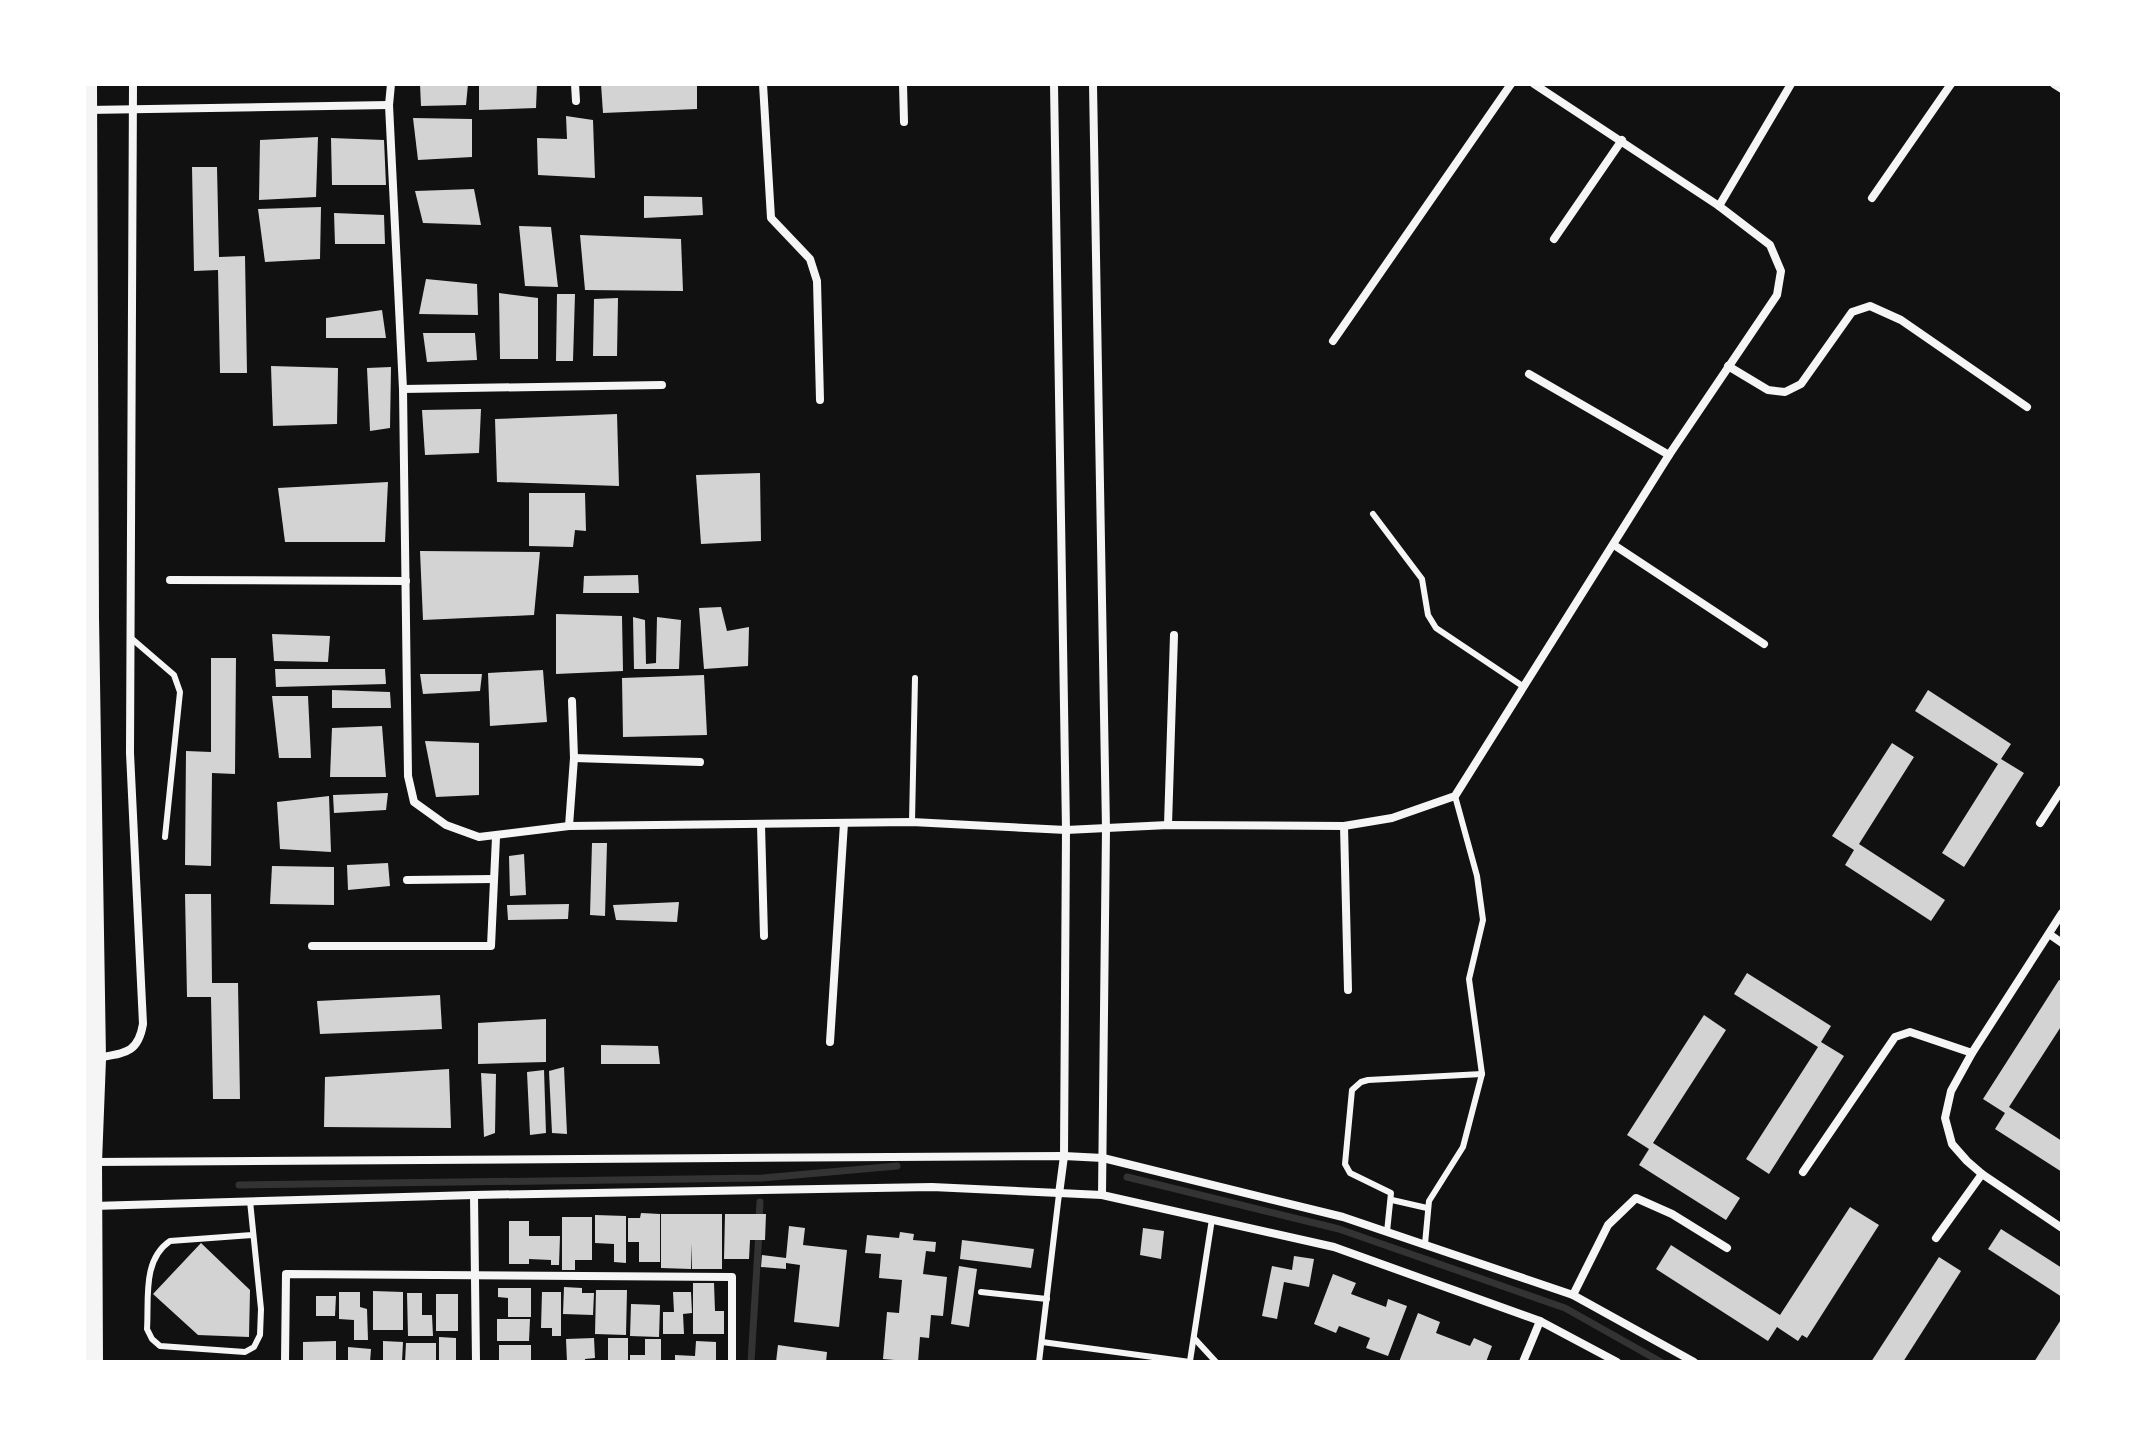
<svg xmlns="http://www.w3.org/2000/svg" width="2146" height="1446" font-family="'Roboto Serif',serif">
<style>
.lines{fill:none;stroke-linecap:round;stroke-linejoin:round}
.stream{stroke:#333;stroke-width:7}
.building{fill:#d3d3d3}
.service{stroke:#f5f5f5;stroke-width:6}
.minor{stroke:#f5f5f5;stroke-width:8}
.primary{stroke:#f5f5f5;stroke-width:20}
</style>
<rect width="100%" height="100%" fill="#111"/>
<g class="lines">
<g class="stream">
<polyline points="1127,1177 1339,1229 1565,1308 1661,1362"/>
<polyline points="239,1185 762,1178 897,1166"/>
<polyline points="759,1220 760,1202"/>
<polyline points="751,1362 759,1232"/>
</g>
</g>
<g class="building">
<polygon points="420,84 468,84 466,105 421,106"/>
<polygon points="479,84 537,84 536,108 479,110"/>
<polygon points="601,84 697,84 697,109 603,113"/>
<polygon points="566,116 593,120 595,178 538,175 537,138 567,139"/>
<polygon points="413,118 472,119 472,157 418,160"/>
<polygon points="318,137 316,197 259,200 260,140"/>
<polygon points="331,138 384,140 386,185 332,185"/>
<polygon points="192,167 217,167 219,257 245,256 247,373 220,373 218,270 194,271"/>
<polygon points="474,189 481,225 423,223 415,191"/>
<polygon points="644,196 702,197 703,215 644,218"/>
<polygon points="321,207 320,259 265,262 258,209"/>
<polygon points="334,213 384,215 385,244 335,244"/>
<polygon points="519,226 551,227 558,287 525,286"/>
<polygon points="580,235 681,239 683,291 585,290"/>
<polygon points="426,279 477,284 478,315 419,314"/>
<polygon points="499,293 538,298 538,359 500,359"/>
<polygon points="557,294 575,294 573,361 556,361"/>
<polygon points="618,298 617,356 593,356 594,299"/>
<polygon points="382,310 386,338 326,338 326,318"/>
<polygon points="423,333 475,333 477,360 427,362"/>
<polygon points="271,366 338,368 337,424 273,426"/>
<polygon points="391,367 390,428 370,431 367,368"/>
<polygon points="481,409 479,453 425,455 422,410"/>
<polygon points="617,414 619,486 497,482 495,419"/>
<polygon points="760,473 761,541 701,544 696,475"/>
<polygon points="388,482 385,542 285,542 278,488"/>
<polygon points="529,493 585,493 586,531 575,530 573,547 529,546"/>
<polygon points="420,551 540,552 534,615 423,620"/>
<polygon points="638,575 639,593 583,593 584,576"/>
<polygon points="721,607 727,631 749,627 748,666 704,669 699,608"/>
<polygon points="556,614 622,616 623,671 556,674"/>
<polygon points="633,617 645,620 646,664 656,663 657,617 681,620 679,669 634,669"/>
<polygon points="272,634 330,636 328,662 274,661"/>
<polygon points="211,658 236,658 235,774 212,773 211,866 185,865 186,751 211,752"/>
<polygon points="275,669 385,669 386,684 276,687"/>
<polygon points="543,670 547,722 490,726 488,673"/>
<polygon points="420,674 482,674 480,691 423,694"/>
<polygon points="704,675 707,735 623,737 622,678"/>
<polygon points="332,690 390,692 391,708 332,708"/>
<polygon points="1928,690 2011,744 2001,759 2024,773 1964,867 1942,853 1998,764 1915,711"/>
<polygon points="272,696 308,696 311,758 279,758"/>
<polygon points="382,726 386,777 330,777 332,728"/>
<polygon points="425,741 479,743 479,795 436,797"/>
<polygon points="1892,743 1914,757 1859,844 1945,900 1931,921 1845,865 1854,850 1832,836"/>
<polygon points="388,793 386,810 334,813 333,795"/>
<polygon points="329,796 331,852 280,849 277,802"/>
<polygon points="592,843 607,843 605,916 590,915"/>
<polygon points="524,854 526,895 510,896 509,856"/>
<polygon points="388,863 390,886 348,890 347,865"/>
<polygon points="272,866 334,867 334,905 270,904"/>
<polygon points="185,894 211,894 212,983 238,983 240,1099 213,1099 211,997 187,997"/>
<polygon points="679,902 677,922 616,920 613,905"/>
<polygon points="569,904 568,919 508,920 507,905"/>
<polygon points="1747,973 1831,1026 1821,1042 1844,1056 1769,1174 1746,1159 1818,1047 1734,994"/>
<polygon points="2059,980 2062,981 2062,1025 2009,1107 2062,1141 2062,1172 1995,1129 2005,1113 1983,1099"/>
<polygon points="440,995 442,1029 320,1034 317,1001"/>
<polygon points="1704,1015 1726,1030 1653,1143 1740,1198 1726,1220 1639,1165 1649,1149 1627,1135"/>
<polygon points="546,1019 546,1062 478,1064 478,1023"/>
<polygon points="601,1045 658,1046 660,1064 601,1064"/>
<polygon points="564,1067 567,1134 552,1133 549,1071"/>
<polygon points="449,1069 451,1128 324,1127 325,1077"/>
<polygon points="544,1070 546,1133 530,1135 527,1072"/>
<polygon points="481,1073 496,1074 495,1133 484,1137"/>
<polygon points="1850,1207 1879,1225 1807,1338 1802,1335 1798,1341 1777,1327 1768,1341 1656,1269 1671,1245 1780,1315"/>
<polygon points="641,1213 660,1214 660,1262 639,1262 639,1242 628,1242 628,1218 640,1218"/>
<polygon points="661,1214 722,1214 722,1269 692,1269 692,1243 691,1269 661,1268"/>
<polygon points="725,1214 766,1214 765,1240 750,1240 749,1259 724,1259"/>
<polygon points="595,1215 626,1216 626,1263 614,1262 614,1244 595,1243"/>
<polygon points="562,1217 592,1217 592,1260 575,1260 575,1270 562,1270"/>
<polygon points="509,1221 529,1221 529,1236 560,1236 559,1265 551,1265 551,1260 529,1259 529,1264 509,1264"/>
<polygon points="789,1226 805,1228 803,1245 847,1250 839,1327 794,1322 800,1265 786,1263 786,1269 761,1267 762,1255 786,1258"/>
<polygon points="1143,1228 1164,1231 1161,1259 1140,1255"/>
<polygon points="2001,1229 2062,1268 2062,1297 1988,1249"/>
<polygon points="900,1232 914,1234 913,1240 936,1242 935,1252 926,1251 923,1274 947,1277 943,1316 931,1315 929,1338 920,1337 918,1362 883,1359 887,1312 899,1313 902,1280 879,1278 881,1254 865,1253 867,1235 899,1238"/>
<polygon points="962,1240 1034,1249 1031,1268 960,1259"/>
<polygon points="201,1243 250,1290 249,1337 198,1335 153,1294"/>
<polygon points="1294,1256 1314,1259 1309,1287 1284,1282 1277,1319 1262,1316 1272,1266 1292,1270"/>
<polygon points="1939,1257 1961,1271 1903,1362 1871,1362"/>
<polygon points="959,1266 977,1269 969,1327 951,1324"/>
<polygon points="1333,1274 1356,1283 1351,1294 1386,1307 1388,1299 1407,1306 1388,1356 1366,1348 1370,1338 1339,1326 1336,1333 1314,1324"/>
<polygon points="693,1283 714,1283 715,1311 724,1311 724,1334 693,1334"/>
<polygon points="564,1287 582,1288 582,1293 594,1293 593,1315 563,1314"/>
<polygon points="498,1288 531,1288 531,1317 508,1317 508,1298 498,1297"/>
<polygon points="596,1290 627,1290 626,1335 595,1334"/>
<polygon points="373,1291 403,1292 403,1330 373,1330"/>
<polygon points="339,1292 360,1292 360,1307 367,1309 368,1340 354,1340 354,1320 339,1319"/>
<polygon points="542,1292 561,1292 561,1336 552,1336 552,1328 541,1328"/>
<polygon points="673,1292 691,1292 692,1313 683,1314 684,1334 663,1334 663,1312 674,1312"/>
<polygon points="407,1293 422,1293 422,1315 432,1315 433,1336 408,1336"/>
<rect x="436" y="1294" width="22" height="37"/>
<polygon points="316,1296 336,1296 335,1316 316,1316"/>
<polygon points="631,1304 660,1305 659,1337 630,1336"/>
<polygon points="1418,1313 1440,1322 1436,1333 1470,1346 1474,1338 1492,1346 1486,1362 1399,1362"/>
<polygon points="2062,1318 2062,1362 2034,1362"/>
<polygon points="497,1319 530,1319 529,1341 497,1341"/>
<polygon points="439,1337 456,1338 456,1362 439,1362"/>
<polygon points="594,1338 595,1358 585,1359 585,1362 567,1362 566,1339"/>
<rect x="608" y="1338" width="20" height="24"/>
<polygon points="645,1339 661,1339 661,1362 630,1362 630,1355 645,1355"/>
<polygon points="336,1341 336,1362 303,1362 303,1342"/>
<polygon points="383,1341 403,1342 402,1362 383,1362"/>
<polygon points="696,1341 716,1342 716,1362 675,1362 675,1355 695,1356"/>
<polygon points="406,1343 436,1343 436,1362 405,1362"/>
<rect x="499" y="1345" width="32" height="17"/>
<polygon points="778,1345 827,1352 826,1362 776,1362"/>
<polygon points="348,1347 371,1349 370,1362 348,1362"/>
</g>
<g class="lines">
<g class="service">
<polyline points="1373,514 1422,579 1428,615 1436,628 1524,687"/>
<polyline points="131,638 174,675 180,692 165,837"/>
<polyline points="912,822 915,678"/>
<polyline points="1392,1200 1427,1208"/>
<path d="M 250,1201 L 261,1309 L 260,1335 L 254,1347 L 245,1352 L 160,1346 L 152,1339 L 147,1329 C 149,1299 142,1260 170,1241 L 252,1235"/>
<polyline points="1387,1232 1391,1193 1350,1173 1345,1164 1352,1090 1361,1082 1368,1080 1482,1074"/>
<polyline points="1425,1244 1429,1201 1463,1147 1482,1074 1469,979 1483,920 1477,876 1455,796"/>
<polyline points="981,1292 1047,1299"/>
<polyline points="1194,1338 1216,1362"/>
<polyline points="1042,1342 1190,1362"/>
<polyline points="1190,1361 1212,1219"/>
<polyline points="1039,1362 1059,1194"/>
</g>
<g class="minor">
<polyline points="391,84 389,105 403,389 408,776 414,802 446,825 479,837 569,826 912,822 1066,830 1168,825 1344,826 1392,818 1455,796 1669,455 1777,295 1781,271 1770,245 1719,206 1534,84"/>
<polyline points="575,84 576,101"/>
<polyline points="763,84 771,218 810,259 817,281 820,400"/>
<polyline points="903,84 904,122"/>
<polyline points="1054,84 1066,830 1064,1156 1059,1194"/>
<polyline points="1093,84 1106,829 1102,1195"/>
<polyline points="2054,84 2062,89"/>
<polyline points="88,110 389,105"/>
<polyline points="1872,198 1951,84"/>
<polyline points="1719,206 1791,84"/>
<polyline points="1554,239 1622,140"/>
<polyline points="1333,341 1511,84"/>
<polyline points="1728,366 1768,390 1785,392 1801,384 1852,312 1870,306 1901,320 2027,407"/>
<polyline points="1529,374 1669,455"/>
<polyline points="403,389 662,385"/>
<polyline points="1614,545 1764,644"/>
<polyline points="170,580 406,581"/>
<polyline points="574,758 700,762"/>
<polyline points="2040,823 2062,789"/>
<polyline points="761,825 764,936"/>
<polyline points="1168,825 1174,635"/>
<polyline points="569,826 574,758 572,701"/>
<polyline points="1344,826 1348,990"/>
<polyline points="407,880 493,879"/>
<polyline points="2062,913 1972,1053 1951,1091 1945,1118 1952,1144 1967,1161 1982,1174 2062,1228"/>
<polyline points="2049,934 2062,943"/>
<polyline points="312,946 491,946 496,837"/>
<polyline points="830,1042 844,823"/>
<path d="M 97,1058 C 124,1053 138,1054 143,1024 L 130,753 L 133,84"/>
<polyline points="92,1162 1064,1156 1103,1158 1343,1217 1573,1295 1694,1362"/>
<polyline points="1803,1172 1895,1037 1910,1032 1972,1053"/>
<polyline points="474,1195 476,1362"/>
<polyline points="93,1206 474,1195 932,1187 1102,1195 1334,1247 1540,1321 1617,1362"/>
<polyline points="1936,1238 1982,1174"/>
<polyline points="1573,1295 1608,1225 1636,1198 1672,1214 1727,1248"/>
<polyline points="285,1362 286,1274 732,1277 732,1362"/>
<polyline points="1523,1362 1540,1321"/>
</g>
<polyline class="primary" points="87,84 89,618 96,1059 92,1162 93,1362"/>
</g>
<rect width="2146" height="1446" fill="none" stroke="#ffffff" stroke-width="172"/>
</svg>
